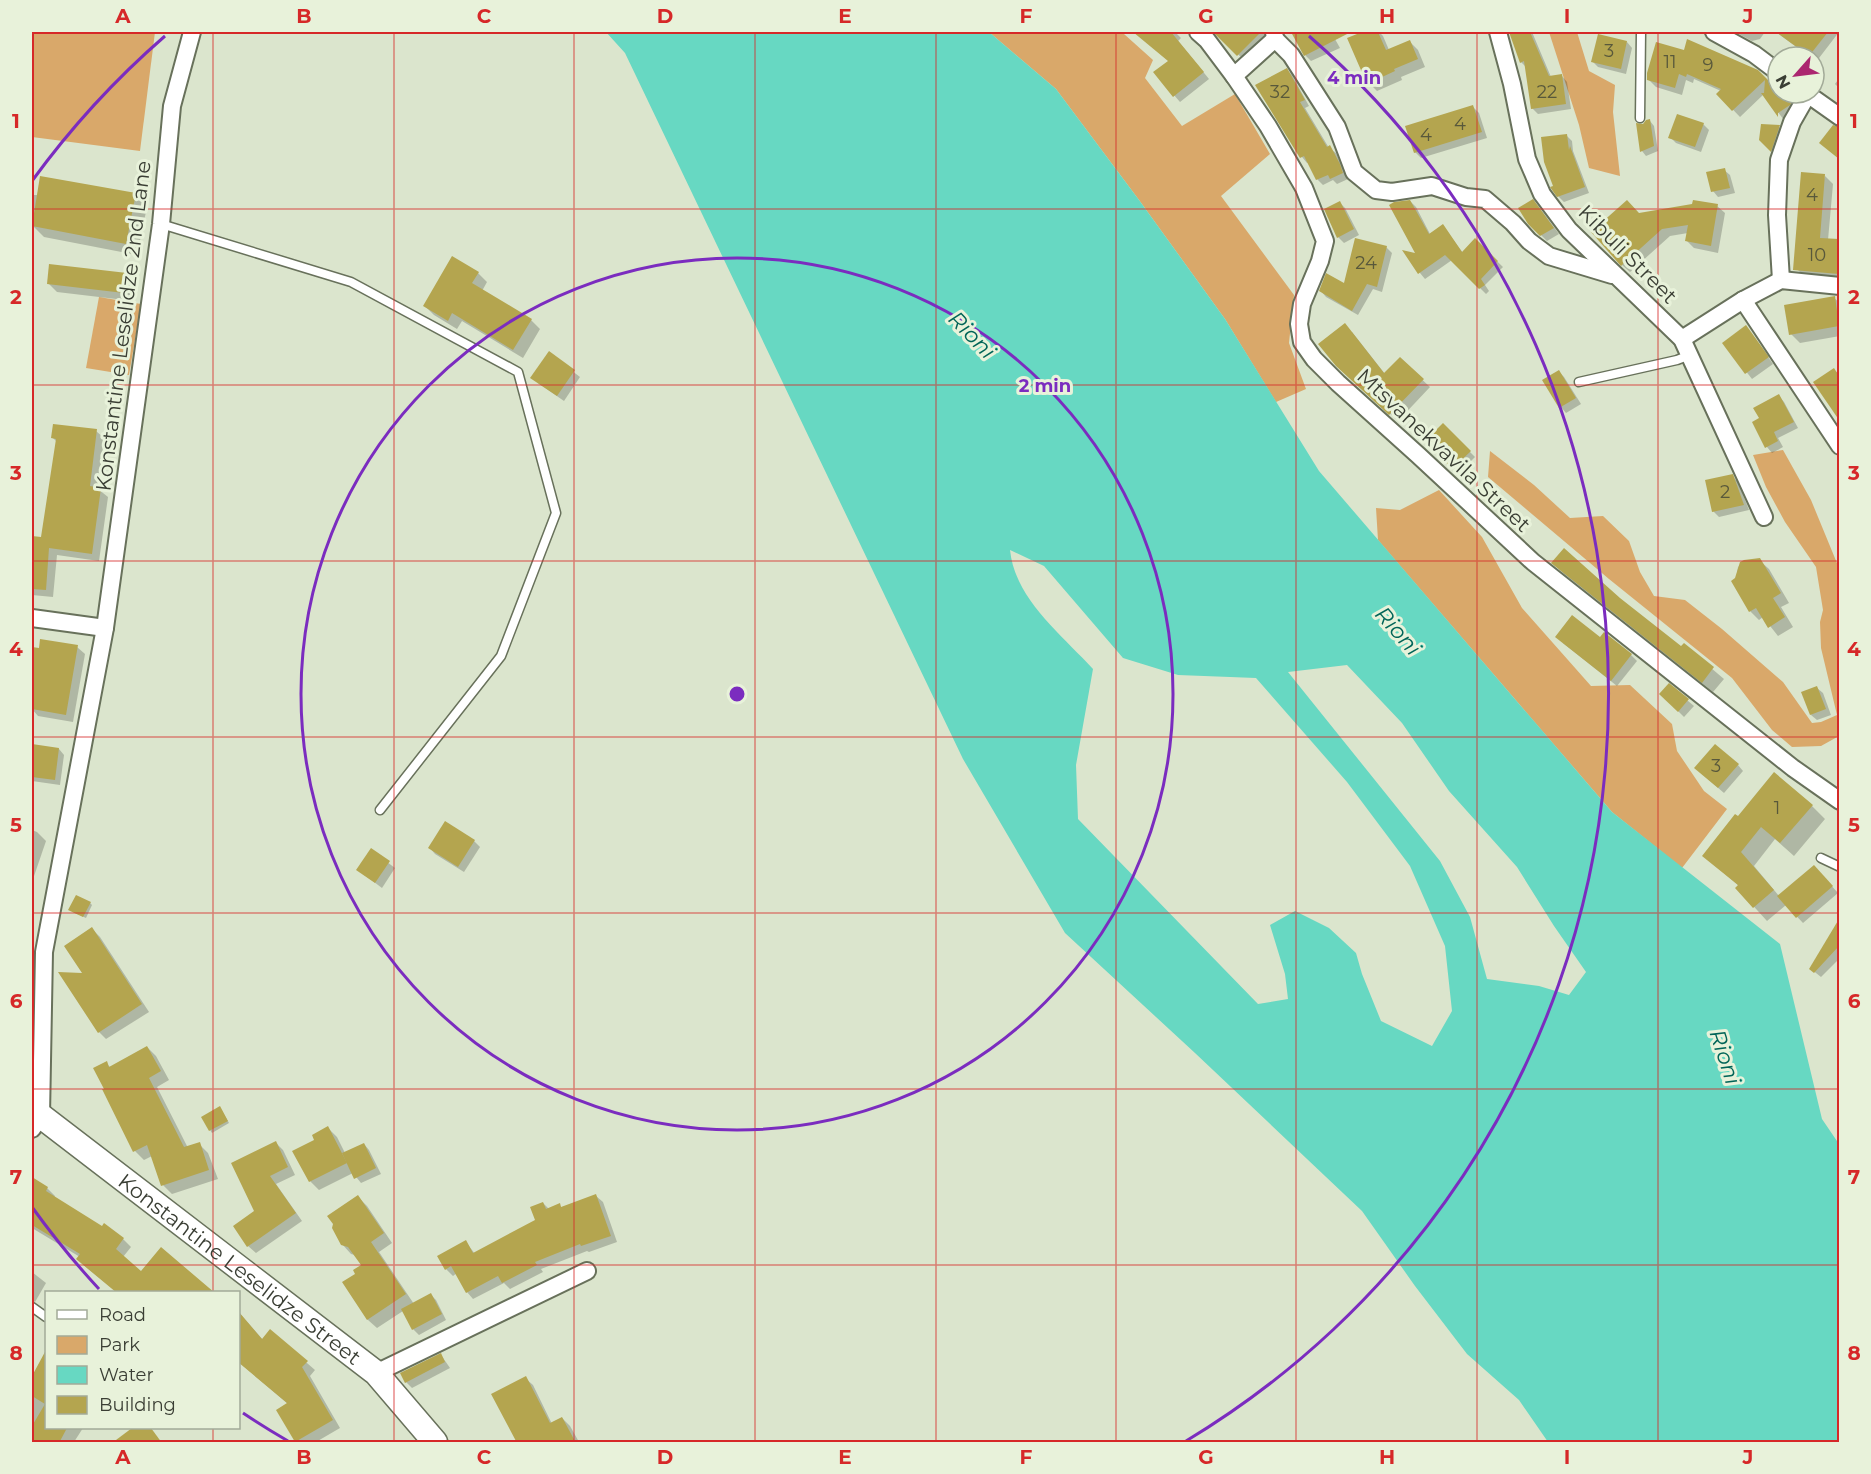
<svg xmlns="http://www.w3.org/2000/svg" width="1871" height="1474" font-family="Montserrat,sans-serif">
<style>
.green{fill:#d9a86a}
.water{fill:#67d8c2;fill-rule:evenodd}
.shadow{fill:#0003}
.building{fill:#b4a54f}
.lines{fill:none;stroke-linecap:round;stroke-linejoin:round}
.lane-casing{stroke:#68715b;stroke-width:11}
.street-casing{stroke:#68715b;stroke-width:20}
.secondary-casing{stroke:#68715b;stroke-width:27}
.lane{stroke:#fff;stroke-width:8}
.street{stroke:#fff;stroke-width:16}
.secondary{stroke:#fff;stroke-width:24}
.grid{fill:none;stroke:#d62828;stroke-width:1.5;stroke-opacity:0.55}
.ring{fill:none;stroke:#7b2cbf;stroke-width:3}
.labels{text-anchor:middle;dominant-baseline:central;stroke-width:6;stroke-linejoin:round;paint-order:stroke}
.number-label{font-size:18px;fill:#58583b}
.street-label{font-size:21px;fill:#3a3e34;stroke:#e8f2da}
.water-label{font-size:22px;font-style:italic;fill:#006558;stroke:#e8f2da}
.centre{fill:#7b2cbf;stroke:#e8f2da;stroke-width:3}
.ring-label{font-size:18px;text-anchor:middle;font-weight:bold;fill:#7b2cbf;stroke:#e8f2da;stroke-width:6;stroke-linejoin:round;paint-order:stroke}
.neatline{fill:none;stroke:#d62828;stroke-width:2}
.grid-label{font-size:20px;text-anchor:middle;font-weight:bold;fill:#d62828}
</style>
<rect width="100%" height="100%" fill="#dbe5cd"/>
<g class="green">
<polygon points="32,32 155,32 140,151 32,137"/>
<polygon points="989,32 1125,32 1124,34 1153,60 1145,78 1182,126 1235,94 1270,154 1221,196 1294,295 1289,343 1306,389 1276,402 1225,319 1139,200 1056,89"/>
<polygon points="1549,32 1577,32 1589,71 1615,85 1613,112 1620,176 1589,168 1579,125"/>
<polygon points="99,297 141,304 129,375 86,368"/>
<polygon points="1783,450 1811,500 1839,568 1839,736 1821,746 1792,747 1772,730 1732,678 1609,579 1488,477 1490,451 1534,485 1570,518 1603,516 1629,541 1640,572 1654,596 1685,600 1722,629 1783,682 1812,723 1821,722 1837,715 1821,648 1820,622 1823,610 1816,567 1785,522 1766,487 1753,455"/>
<polygon points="1439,490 1482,537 1522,608 1591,686 1630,685 1672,724 1677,751 1704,791 1727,809 1682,868 1612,812 1378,540 1376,508 1400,510"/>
</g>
<path class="water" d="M 606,32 L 989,32 L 1056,89 L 1139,200 L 1225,319 L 1319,471 L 1612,812 L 1780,944 L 1822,1119 L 1839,1144 L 1839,1442 L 1548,1442 L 1519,1400 L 1467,1354 L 1415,1286 L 1362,1211 L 1195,1053 L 1065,933 L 963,759 L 625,53 ZM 1010,550 L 1044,566 L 1123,658 L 1178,675 L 1256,678 L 1347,782 L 1410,866 L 1445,946 L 1452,1011 L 1432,1046 L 1381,1021 L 1362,974 L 1356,953 L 1329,928 L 1295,911 L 1270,925 L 1285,974 L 1288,999 L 1258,1004 L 1078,819 L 1076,765 L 1093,669 C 1061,634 1015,599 1010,550 ZM 1347,665 L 1402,723 L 1449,791 L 1517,867 L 1554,926 L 1586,972 L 1569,995 L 1539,986 L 1487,979 L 1470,917 L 1440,861 L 1288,672 Z"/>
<g class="shadow">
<polygon points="1135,32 1175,32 1181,38 1178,41 1209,79 1180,102 1155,73 1170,61"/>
<polygon points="1215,32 1264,32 1270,37 1246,62"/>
<polygon points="1292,32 1331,32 1340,48 1311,61 1306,56"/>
<polygon points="1365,32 1379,32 1383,36 1389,50 1410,42 1418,50 1425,67 1401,77 1402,80 1377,91 1369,83 1349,39"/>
<polygon points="1510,32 1532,32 1551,77 1562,76 1567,82 1571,109 1538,114 1532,108 1527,68 1521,62"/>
<polygon points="1735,32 1765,32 1760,39 1752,41"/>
<polygon points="1776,32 1839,32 1816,62 1814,57 1810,57"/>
<polygon points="1627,42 1632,48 1626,74 1598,67 1592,61"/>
<polygon points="1286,69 1292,75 1309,106 1305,108 1329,148 1336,153 1348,179 1337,184 1333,180 1323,185 1317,179 1309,162 1307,163 1302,157 1257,86"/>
<polygon points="1757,71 1773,87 1778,85 1778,93 1793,93 1801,104 1784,120 1764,94 1740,117 1718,94 1721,91 1694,79 1693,83 1686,80 1682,95 1656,87 1648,79 1648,73"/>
<polygon points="1840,77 1840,89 1835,84"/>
<polygon points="1473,107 1479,113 1487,138 1421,158 1415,152"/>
<polygon points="1650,121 1654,126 1658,151 1646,156 1642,151 1638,125 1643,125"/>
<polygon points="1703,124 1709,130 1701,152 1676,143 1670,137"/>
<polygon points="1779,127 1785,133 1777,156 1761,140"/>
<polygon points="1566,135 1572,141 1573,151 1589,193 1564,202 1558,196 1554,186"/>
<polygon points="1724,170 1730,175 1735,193 1718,197 1713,191"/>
<polygon points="1825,176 1833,184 1828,240 1840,241 1840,280 1803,275 1795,267"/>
<polygon points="32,195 135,195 147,207 137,255 44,237 32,225"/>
<polygon points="1410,201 1416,207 1430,234 1443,226 1463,253 1475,240 1503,267 1485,285 1489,291 1486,294 1452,260 1425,279 1420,273"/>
<polygon points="1340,203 1345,208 1359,235 1344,243 1338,237"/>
<polygon points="1538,206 1559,234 1547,241 1529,223"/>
<polygon points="1717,206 1725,213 1718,253 1694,248 1687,241 1688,233 1670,236 1630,272 1622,265 1640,215"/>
<polygon points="1386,247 1392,253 1382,292 1373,289 1358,315 1326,297 1321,291 1345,286"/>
<polygon points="478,273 487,282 482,291 531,320 540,329 523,358 462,321 457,329 434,315 425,306"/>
<polygon points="126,275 135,284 133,301 57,292 48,283"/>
<polygon points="1834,298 1840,303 1840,336 1800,343 1791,334"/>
<polygon points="1352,332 1385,374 1400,359 1430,387 1398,421 1345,373"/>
<polygon points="1751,333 1773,364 1752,379 1724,343"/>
<polygon points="549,353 580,377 564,401 538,383"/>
<polygon points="1834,370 1840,375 1840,419 1815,383"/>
<polygon points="1559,372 1564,377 1581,404 1566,413 1561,407 1544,380"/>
<polygon points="1779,396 1784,402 1798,428 1778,438 1783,447 1772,453 1767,447 1761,419"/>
<polygon points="1443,425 1475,457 1459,473 1427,441"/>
<polygon points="96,431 104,438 98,489 108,497 99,561 57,555 53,597 32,595 32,537 42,538 57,442 53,438"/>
<polygon points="1732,476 1738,482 1749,510 1719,517 1713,511"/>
<polygon points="1759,560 1769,569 1789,603 1781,607 1793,627 1778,636 1763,617 1759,620 1750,611 1736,579 1738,567 1745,561"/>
<polygon points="1553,563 1681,649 1684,645 1724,679 1713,692 1563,573"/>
<polygon points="1600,639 1631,655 1637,661 1617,686 1563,643"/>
<polygon points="77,647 85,654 73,722 38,716 32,709 32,649"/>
<polygon points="1669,685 1694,706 1684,717 1661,694"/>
<polygon points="1817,688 1823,693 1831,715 1817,720 1811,715"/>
<polygon points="32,745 59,749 64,755 60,785 32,781"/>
<polygon points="1738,765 1743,771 1724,793 1702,774"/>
<polygon points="1812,806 1825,819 1794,856 1775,839 1754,866 1779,896 1819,872 1838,893 1803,923 1786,905 1767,921 1737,888 1739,886 1704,856 1738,818"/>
<polygon points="32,830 37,832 46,841 32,882"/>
<polygon points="474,841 480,847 464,872 435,854 430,848"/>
<polygon points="371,850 395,868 382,888 358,870"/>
<polygon points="90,903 92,905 86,918 73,912"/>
<polygon points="1840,922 1840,958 1821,977 1811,969"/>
<polygon points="92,929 100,937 149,1012 106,1039 99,1032"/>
<polygon points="147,1047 156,1056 169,1080 157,1087 188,1148 199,1144 208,1153 218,1179 172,1194 163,1185 152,1156 144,1160 135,1151 104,1090 107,1090 106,1063 111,1068"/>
<polygon points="222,1111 229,1123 212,1133 210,1130"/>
<polygon points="328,1128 337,1137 345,1153 364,1144 369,1150 381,1174 361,1183 353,1173 319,1190 310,1181 316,1141"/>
<polygon points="276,1143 283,1150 295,1175 276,1184 302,1221 256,1253 248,1246"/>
<polygon points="32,1179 47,1188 55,1196 54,1198 102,1228 105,1225 123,1239 131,1247 123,1257 141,1273 161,1249 213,1292 117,1292 86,1267 78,1259 80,1257 32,1228"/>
<polygon points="596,1196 603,1202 617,1242 589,1252 587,1251 541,1269 543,1272 510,1289 504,1283 473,1299 467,1292 457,1273 453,1276 446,1269 466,1242 475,1254 537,1221 543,1203 549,1209 559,1205 562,1208"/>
<polygon points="358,1197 367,1206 392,1243 379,1252 414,1304 430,1294 436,1300 446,1320 419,1335 413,1329 403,1311 377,1328 368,1320 344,1283 357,1275 363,1266 355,1255 351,1254 342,1244"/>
<polygon points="32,1272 46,1283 35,1302 32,1300"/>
<polygon points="238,1311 263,1340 270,1331 315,1370 310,1376 340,1428 316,1442 296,1442 278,1410 288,1404 240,1363 238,1365"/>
<polygon points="441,1355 450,1368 412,1388 406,1382"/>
<polygon points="41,1363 45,1365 46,1364 46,1428 83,1428 74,1442 32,1442 32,1378"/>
<polygon points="525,1378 533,1385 552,1424 562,1418 570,1426 579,1442 519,1442"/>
</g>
<g class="building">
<polygon points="1133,32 1171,32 1204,72 1173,97 1153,72 1168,61"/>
<polygon points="1213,32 1261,32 1237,56"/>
<polygon points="1291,32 1351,32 1304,56"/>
<polygon points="1362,32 1378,32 1386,50 1410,40 1418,59 1394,69 1395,71 1367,84 1347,38"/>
<polygon points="1509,32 1530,32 1549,76 1562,74 1566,104 1531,109 1524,61 1520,63"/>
<polygon points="1776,32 1828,32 1809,56"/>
<polygon points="1598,34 1627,41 1621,69 1591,62"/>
<polygon points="1687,39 1758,70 1778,90 1778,93 1796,94 1790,105 1778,113 1778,117 1761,93 1764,93 1765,80 1732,111 1716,94 1721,89 1687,74 1686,77 1679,74 1675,88 1647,80 1647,73 1656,42 1684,50"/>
<polygon points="1287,68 1305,100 1300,102 1327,147 1330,145 1340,164 1343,173 1330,179 1328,175 1316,180 1304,156 1300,158 1255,85"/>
<polygon points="1473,105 1482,132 1414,153 1405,126"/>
<polygon points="1677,114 1704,123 1695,147 1668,138"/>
<polygon points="1650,119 1654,146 1640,152 1636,123 1643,124 1646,120"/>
<polygon points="1761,124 1780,125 1771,152 1759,140"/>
<polygon points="1833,125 1839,127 1839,159 1819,143"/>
<polygon points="1567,134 1569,150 1570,146 1585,187 1557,197 1550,187 1553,186 1544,162 1541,137"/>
<polygon points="1725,168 1730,188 1711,192 1706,172"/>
<polygon points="1801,172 1825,174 1820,238 1839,239 1839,274 1793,270"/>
<polygon points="40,176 136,193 126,244 32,226"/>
<polygon points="1533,199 1554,228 1540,236 1528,224 1518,208"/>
<polygon points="1410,200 1429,234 1443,224 1462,252 1475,238 1498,261 1481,279 1485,285 1479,289 1445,255 1418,274 1402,250 1415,253 1389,205 1394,202"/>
<polygon points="1627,200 1639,213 1692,204 1693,200 1718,204 1711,246 1685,241 1688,225 1662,229 1621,266 1591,232"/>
<polygon points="1340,201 1354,229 1337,238 1324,209"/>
<polygon points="1355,238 1387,246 1377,287 1367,284 1352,311 1319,291 1326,273 1344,283"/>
<polygon points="452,256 479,272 472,283 532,319 513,350 452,313 448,321 423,306"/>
<polygon points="49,264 127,273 124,293 47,284"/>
<polygon points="1835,296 1839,326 1789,335 1784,305"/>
<polygon points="1345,323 1384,373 1400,357 1424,379 1389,415 1336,366 1318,344"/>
<polygon points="1746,325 1769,357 1745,374 1722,343"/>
<polygon points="549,351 575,370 557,396 530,378"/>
<polygon points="1834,368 1839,376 1839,420 1813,382"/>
<polygon points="1559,370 1576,398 1559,408 1542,380"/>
<polygon points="1779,394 1794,422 1774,432 1778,441 1765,448 1752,422 1759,418 1753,408"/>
<polygon points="1443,423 1471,451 1452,469 1425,441"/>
<polygon points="53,424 97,429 90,486 101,488 92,554 49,548 46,590 32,589 32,536 41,537 56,439 51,438"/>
<polygon points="1733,474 1744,505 1712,512 1705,480"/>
<polygon points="1564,548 1620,598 1681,646 1684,643 1714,667 1702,683 1551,563"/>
<polygon points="1760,558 1781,593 1773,598 1785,617 1768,628 1756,608 1749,612 1731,581 1735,578 1740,562 1744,560"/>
<polygon points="1572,615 1600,637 1604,632 1632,654 1611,681 1555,637"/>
<polygon points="40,639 78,645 66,715 32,709 32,647 39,648"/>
<polygon points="1669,683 1689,699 1678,712 1659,694"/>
<polygon points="1817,686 1826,709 1810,715 1801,692"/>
<polygon points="32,744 59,748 55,780 32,777"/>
<polygon points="1715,744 1739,764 1718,788 1694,768"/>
<polygon points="1774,772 1813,805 1780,843 1761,827 1741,852 1774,890 1753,908 1735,888 1738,885 1702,856 1735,814 1738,816"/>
<polygon points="445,821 475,840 458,867 428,848"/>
<polygon points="371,848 390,861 375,883 356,870"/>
<polygon points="1814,865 1833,886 1796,918 1777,896"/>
<polygon points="76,895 91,902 83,917 68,910"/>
<polygon points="1839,919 1839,946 1814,973 1809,969"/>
<polygon points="92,927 142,1004 98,1033 58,972 82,973 64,946"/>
<polygon points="147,1046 161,1071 149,1078 184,1147 200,1142 209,1170 161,1186 147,1145 133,1152 102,1089 104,1089 93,1068 107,1061 109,1067"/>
<polygon points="220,1106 228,1121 209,1131 201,1117"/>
<polygon points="328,1126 347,1163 309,1182 292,1151 314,1140 312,1135"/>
<polygon points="276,1141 288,1167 270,1176 296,1213 247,1247 233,1226 254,1211 231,1163"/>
<polygon points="364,1143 376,1168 354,1179 342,1153"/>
<polygon points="32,1177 48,1187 46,1191 102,1226 104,1223 124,1238 116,1249 141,1271 161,1247 215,1293 117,1293 76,1259 80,1254 32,1225"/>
<polygon points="596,1194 611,1236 581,1246 580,1244 535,1262 537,1265 502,1283 498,1276 466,1293 451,1266 445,1270 437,1256 466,1240 473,1253 535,1220 530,1207 543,1202 546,1209 560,1203 561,1207"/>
<polygon points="358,1195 384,1233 371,1242 406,1294 367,1320 342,1282 355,1274 353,1270 361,1265 348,1247 341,1245 332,1228 333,1224 327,1216"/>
<polygon points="431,1293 442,1314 412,1330 401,1309"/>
<polygon points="238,1311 262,1339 270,1329 308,1361 302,1367 333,1420 295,1442 276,1410 287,1403 238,1362"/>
<polygon points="46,1350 46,1428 67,1428 59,1443 32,1443 32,1426 45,1404 32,1396 32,1376"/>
<polygon points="441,1353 445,1362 405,1383 400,1373"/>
<polygon points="526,1376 550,1423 562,1417 576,1443 517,1443 491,1394"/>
<polygon points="132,1428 151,1428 162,1443 112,1443"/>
</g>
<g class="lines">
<g class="lane-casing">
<g id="lane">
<polyline points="1640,118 1641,32"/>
<polyline points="161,224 351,282 518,372 556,513 501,656 380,810"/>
<polyline points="1579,382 1677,360 1690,355"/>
<polyline points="1821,858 1840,867"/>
<polyline points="32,1307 46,1317"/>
</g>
</g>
<g class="street-casing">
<g id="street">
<polyline points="1198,32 1207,40 1234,76 1268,126 1304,188 1325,241 1320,261 1302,304 1299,324 1302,342 1314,359 1338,383 1418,455 1533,562 1793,768 1840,801"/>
<polyline points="1498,32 1512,84 1527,159 1542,194 1569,230 1682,339 1764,517"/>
<polyline points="1714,32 1754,54 1778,72"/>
<polyline points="1275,39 1291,55 1337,127 1354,172 1376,190 1392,192 1432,186 1466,197 1485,199 1513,223 1529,241 1549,256 1612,275"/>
<polyline points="1234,76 1275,39 1274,32"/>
<polyline points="1806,93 1840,117"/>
<polyline points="1781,280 1777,215 1779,160 1792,122 1808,94"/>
<polyline points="1743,300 1840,446"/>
<polyline points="1682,339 1743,300 1781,280 1840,286"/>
<polyline points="32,618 105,628"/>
<polyline points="32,1129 41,1116 44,952 105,628 161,224 172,106 192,32"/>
<polyline points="376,1373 587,1271"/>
</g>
</g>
<g class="secondary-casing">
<g id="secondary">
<path id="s1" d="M 32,1111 L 41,1116 L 376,1373 L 435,1442"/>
</g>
</g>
<use href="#lane" class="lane"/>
<use href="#street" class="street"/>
<use href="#secondary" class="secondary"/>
</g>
<path class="grid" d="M 213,32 L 213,1292M 394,32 L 394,1442M 574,32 L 574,1442M 755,32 L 755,1442M 936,32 L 936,1442M 1116,32 L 1116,1442M 1296,32 L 1296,1442M 1477,32 L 1477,1442M 1658,32 L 1658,1442M 32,209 L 1840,209M 32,385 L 1840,385M 32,561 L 1840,561M 32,737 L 1840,737M 32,913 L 1840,913M 32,1089 L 1840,1089M 32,1265 L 1840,1265M 213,1428 L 213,1442"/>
<g class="ring">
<circle cx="737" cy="694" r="436"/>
<path d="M288 1441A872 872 0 0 1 243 1413M99 1289A872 872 0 0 1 32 1207M32 181A872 872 0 0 1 165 36M1309 36A872 872 0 0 1 1186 1441"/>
</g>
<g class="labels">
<g class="number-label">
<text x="1609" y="51">3</text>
<text x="1670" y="62">11</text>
<text x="1708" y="65">9</text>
<text x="1280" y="92">32</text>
<text x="1547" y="92">22</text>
<text x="1460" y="124">4</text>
<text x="1426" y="135">4</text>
<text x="1812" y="195">4</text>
<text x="1817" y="255">10</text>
<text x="1366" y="263">24</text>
<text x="1725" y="492">2</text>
<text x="1716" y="766">3</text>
<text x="1777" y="808">1</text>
</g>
<g class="street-label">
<text transform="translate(1628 254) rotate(45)">Kibuli Street</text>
<text transform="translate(123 326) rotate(-83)">Konstantine Leselidze 2nd Lane</text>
<text transform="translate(1444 450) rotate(43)">Mtsvanekvavila Street</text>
<text stroke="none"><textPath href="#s1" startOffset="261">Konstantine Leselidze Street</textPath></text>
</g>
<g class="water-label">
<text transform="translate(972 335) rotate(46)">Rioni</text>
<text transform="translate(1398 631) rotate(49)">Rioni</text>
<text transform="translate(1725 1057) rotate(72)">Rioni</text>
</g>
</g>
<circle cx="737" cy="694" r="9" class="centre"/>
<g class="ring-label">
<text x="1354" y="84">4 min</text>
<text x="1045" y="392">2 min</text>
</g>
<rect width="1871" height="1474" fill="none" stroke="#e8f2da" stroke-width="66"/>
<rect x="45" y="1291" width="195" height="138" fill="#e8f2da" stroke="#a2aa98" stroke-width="1.5"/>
<rect x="57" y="1310" width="30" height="9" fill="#ffffff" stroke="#a2aa98" stroke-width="1.5"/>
<text x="99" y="1321" font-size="18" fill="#3a3e34">Road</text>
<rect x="57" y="1336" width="30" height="18" fill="#d9a86a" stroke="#a2aa98" stroke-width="1.5"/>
<text x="99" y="1351" font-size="18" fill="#3a3e34">Park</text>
<rect x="57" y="1366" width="30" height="18" fill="#67d8c2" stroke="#a2aa98" stroke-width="1.5"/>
<text x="99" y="1381" font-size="18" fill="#3a3e34">Water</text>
<rect x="57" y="1396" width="30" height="18" fill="#b4a54f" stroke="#a2aa98" stroke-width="1.5"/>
<text x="99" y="1411" font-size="18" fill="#3a3e34">Building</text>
<g transform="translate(1796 75) rotate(242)"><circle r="28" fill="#e8f2da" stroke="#a2aa98" stroke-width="1.5"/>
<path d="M0-4.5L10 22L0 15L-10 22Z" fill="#ab266f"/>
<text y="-9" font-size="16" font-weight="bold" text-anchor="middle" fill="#3a3e34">N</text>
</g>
<rect x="33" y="33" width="1805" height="1408" class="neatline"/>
<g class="grid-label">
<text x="123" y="23">A</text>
<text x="304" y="23">B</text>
<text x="484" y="23">C</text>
<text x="665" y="23">D</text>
<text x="845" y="23">E</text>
<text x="1026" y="23">F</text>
<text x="1206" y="23">G</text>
<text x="1387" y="23">H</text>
<text x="1567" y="23">I</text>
<text x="1748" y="23">J</text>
<text x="16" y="128">1</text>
<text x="1854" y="128">1</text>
<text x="16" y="304">2</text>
<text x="1854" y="304">2</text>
<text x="16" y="480">3</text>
<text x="1854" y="480">3</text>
<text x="16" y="656">4</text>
<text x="1854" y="656">4</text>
<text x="16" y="832">5</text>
<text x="1854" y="832">5</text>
<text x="16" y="1008">6</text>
<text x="1854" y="1008">6</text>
<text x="16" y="1184">7</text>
<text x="1854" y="1184">7</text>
<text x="16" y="1360">8</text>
<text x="1854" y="1360">8</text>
<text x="123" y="1464">A</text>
<text x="304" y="1464">B</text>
<text x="484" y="1464">C</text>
<text x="665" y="1464">D</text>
<text x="845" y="1464">E</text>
<text x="1026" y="1464">F</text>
<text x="1206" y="1464">G</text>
<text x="1387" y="1464">H</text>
<text x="1567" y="1464">I</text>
<text x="1748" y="1464">J</text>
</g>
</svg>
